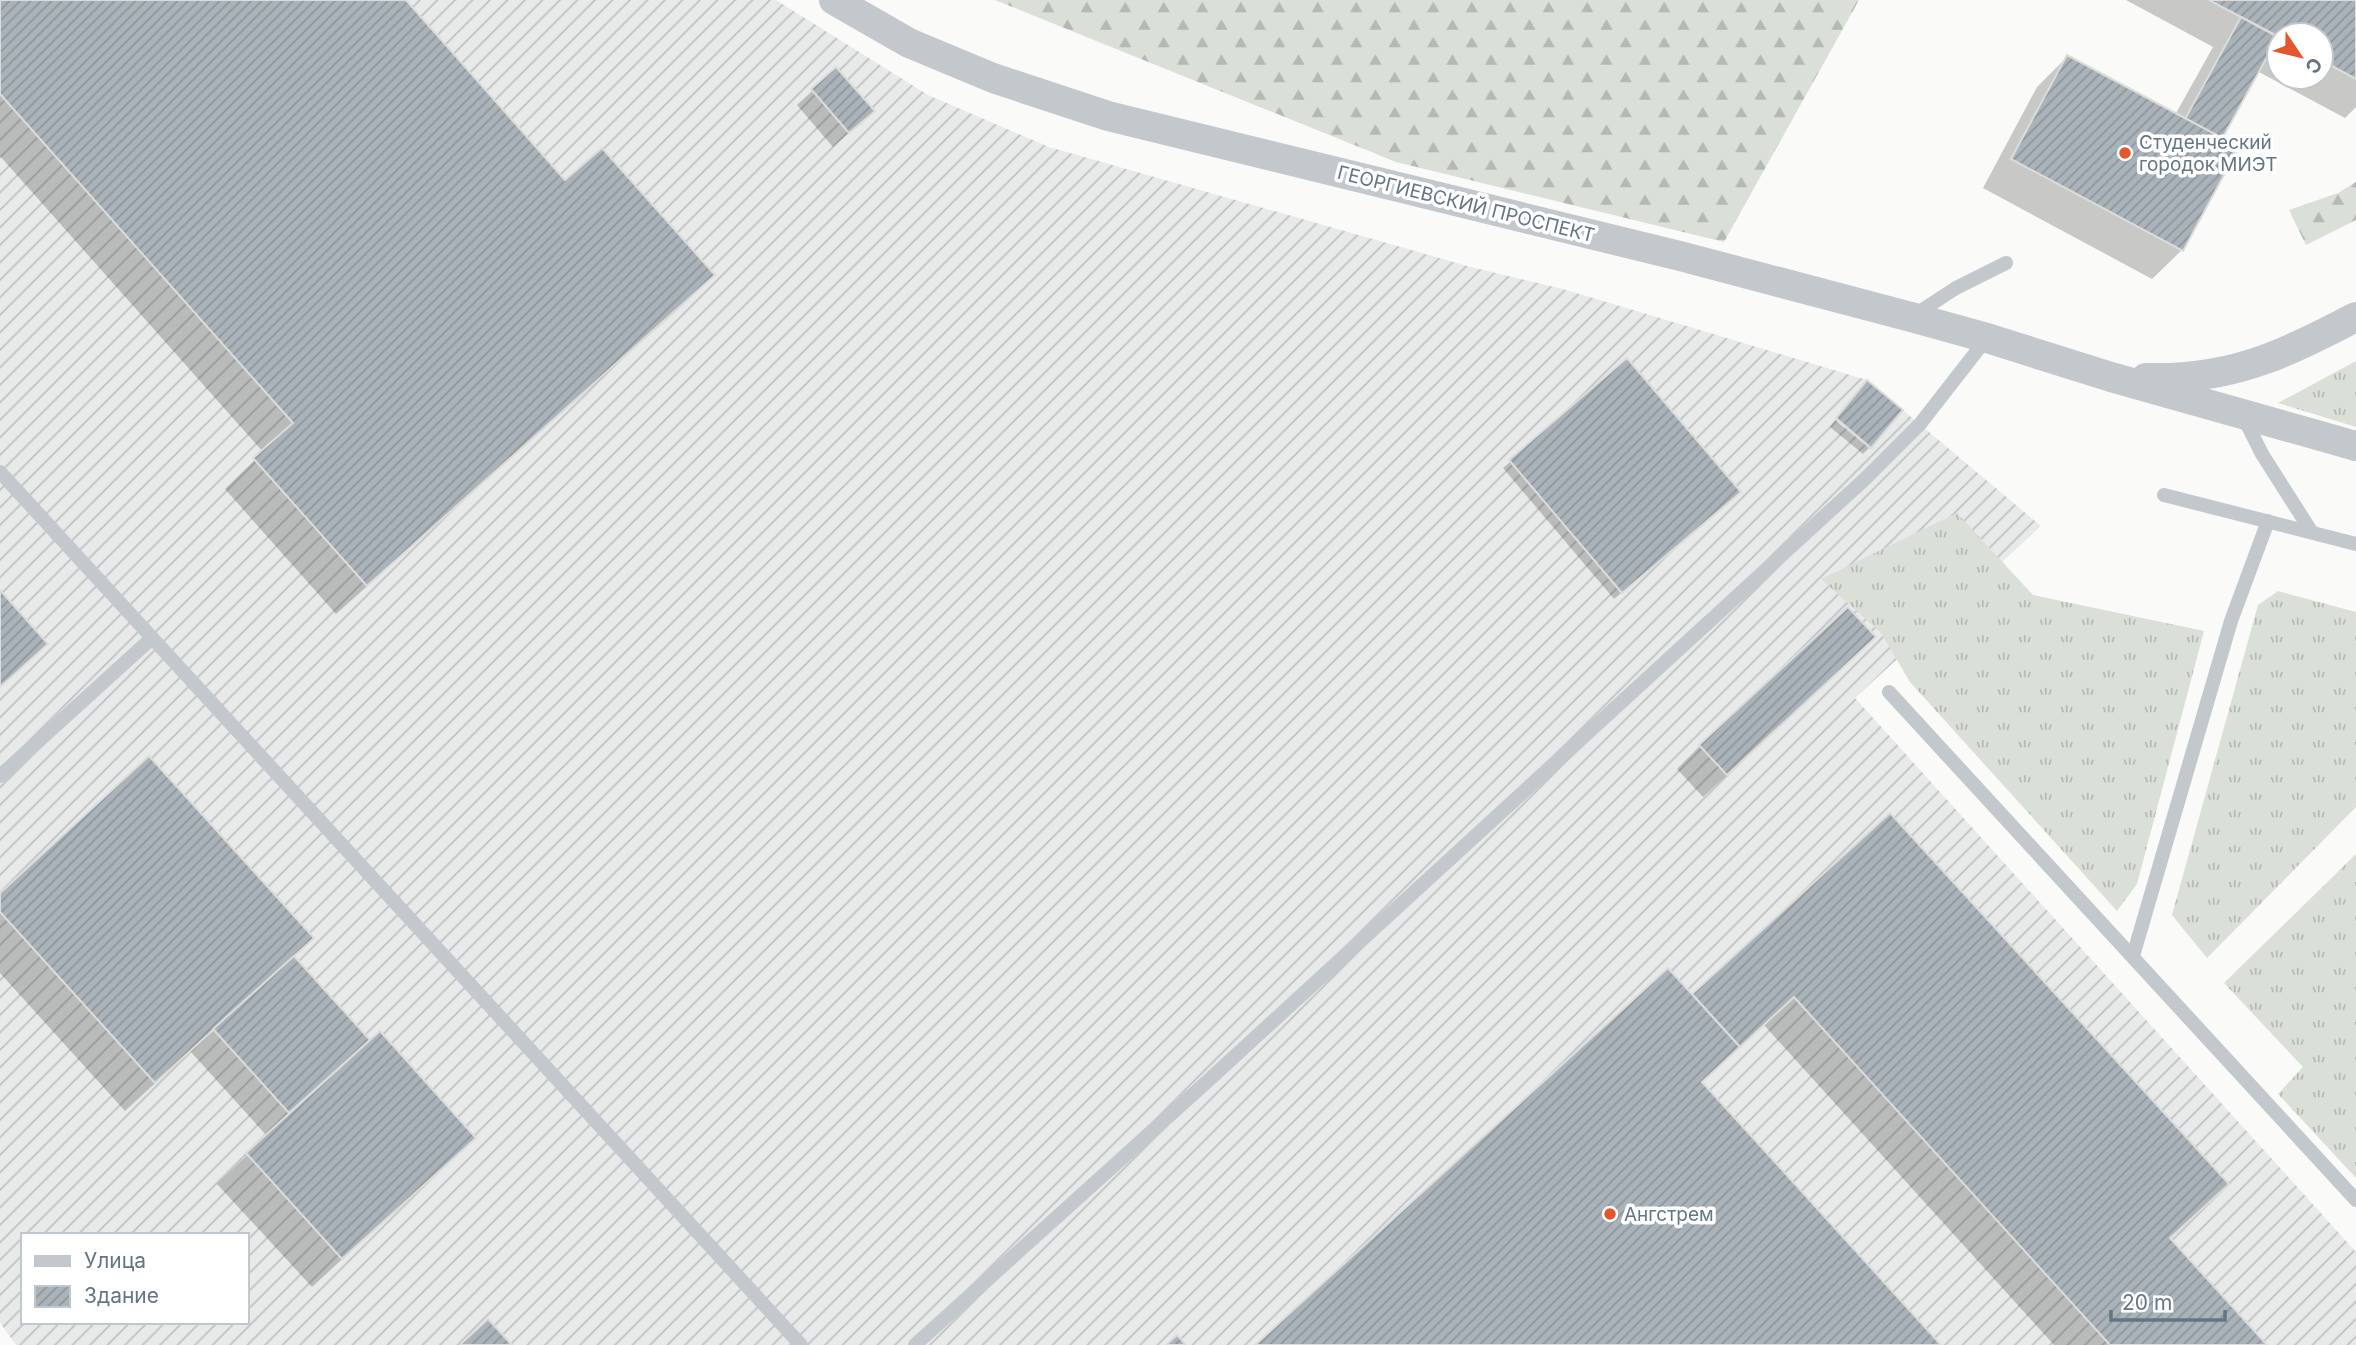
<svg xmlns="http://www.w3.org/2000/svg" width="2356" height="1345" font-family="Inter,sans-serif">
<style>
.industrial{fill:url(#industrial-furrows);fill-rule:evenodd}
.grass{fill:url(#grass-tufts)}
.forest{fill:url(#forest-firs)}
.shadow{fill:#0003;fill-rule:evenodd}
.building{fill:url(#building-hatch);stroke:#dcdcda;stroke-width:2}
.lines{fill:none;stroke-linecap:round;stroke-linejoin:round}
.lane{stroke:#c3c8cc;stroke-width:14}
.street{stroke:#c3c8cc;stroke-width:30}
.poi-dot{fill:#e4572e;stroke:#fff;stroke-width:2.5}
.labels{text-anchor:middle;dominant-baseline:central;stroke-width:7;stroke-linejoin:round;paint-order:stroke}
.poi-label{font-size:19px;fill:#657683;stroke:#fff;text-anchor:start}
.street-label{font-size:19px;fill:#657683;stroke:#fff}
</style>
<defs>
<pattern id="industrial-furrows" width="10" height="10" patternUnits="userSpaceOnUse" patternTransform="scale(1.75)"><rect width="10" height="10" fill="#e8e9e9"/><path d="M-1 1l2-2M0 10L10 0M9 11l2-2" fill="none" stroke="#c0c1c2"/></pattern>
<pattern id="grass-tufts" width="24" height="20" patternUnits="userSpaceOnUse" patternTransform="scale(1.75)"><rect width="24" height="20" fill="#dadfd7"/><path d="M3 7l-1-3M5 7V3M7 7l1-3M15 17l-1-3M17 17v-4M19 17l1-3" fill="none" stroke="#b4b9b4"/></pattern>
<pattern id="forest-firs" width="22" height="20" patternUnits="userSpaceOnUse" patternTransform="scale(1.75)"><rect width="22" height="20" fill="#dadfd7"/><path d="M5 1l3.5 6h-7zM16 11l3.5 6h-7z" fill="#b4b9b4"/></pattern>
<pattern id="building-hatch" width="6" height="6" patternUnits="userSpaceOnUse" patternTransform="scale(1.75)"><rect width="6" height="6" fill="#aab3b9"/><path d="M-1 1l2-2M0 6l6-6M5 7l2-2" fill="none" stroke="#8e969c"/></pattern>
</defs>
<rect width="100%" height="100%" fill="#fafaf8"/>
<path class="industrial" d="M 0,0 L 776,0 L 928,95 L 1049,147 L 1471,267 L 1563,289 L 1867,380 L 2041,526 L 1855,698 L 2356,1252 L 2356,1345 L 16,1345 L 0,1323 ZM 23,1235 L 247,1235 L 247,1322 L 23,1322 Z"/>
<g class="grass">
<polygon points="2356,361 2356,427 2278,403"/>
<polygon points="1957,513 2033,595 2204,631 2137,884 2117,911 1910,682 1881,633 1821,579"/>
<polygon points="2278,591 2356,612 2356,807 2207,958 2172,915 2258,605"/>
<polygon points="2356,854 2356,1178 2278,1094 2303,1067 2224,983"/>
</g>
<g class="forest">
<polygon points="995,0 1859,0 1724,242 1396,162"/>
<polygon points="2356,182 2356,220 2306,245 2289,210 2338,193"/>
</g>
<g class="shadow">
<polygon points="0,0 403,0 565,182 713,275 683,305 336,614 225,489 263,452 0,156"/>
<path d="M 2126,0 L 2356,0 L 2356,107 L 2345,118 L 2257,71 L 2220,139 L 2182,250 L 2152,279 L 1983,188 L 2037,87 L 2067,57 L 2175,115 L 2213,47 ZM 2279,35 L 2321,35 L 2321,77 L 2279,77 Z"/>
<polygon points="836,69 873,111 833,147 797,105"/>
<polygon points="1627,361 1732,499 1614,599 1503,468"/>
<polygon points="1835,420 1869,448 1863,454 1830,427"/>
<polygon points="1851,659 1703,797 1677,769 1700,746"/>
<polygon points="1890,815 2168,1239 2265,1345 2054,1345 1764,1025 1701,1083 1939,1345 1258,1345 1692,996"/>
<polygon points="0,895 312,938 293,957 357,1050 473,1138 312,1287 217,1184 267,1136 190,1051 125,1111 0,973"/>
</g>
<g class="building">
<polygon points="0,0 406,0 565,180 602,148 715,275 367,586 253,458 293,423 0,94"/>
<polygon points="2209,0 2356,0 2356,79 2321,60 2321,35 2279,35 2279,37"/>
<polygon points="2241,17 2278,37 2222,139 2185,119"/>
<polygon points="2067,55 2239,147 2183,251 2011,159"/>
<polygon points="836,67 875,111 849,133 811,89"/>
<polygon points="1627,358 1741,492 1622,593 1509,460"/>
<polygon points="1867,380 1903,410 1871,448 1836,418"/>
<polygon points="0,590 48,644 0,687"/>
<polygon points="1848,607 1876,637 1727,775 1699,745"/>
<polygon points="149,756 314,938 155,1083 0,912 0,893"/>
<polygon points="1890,813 2229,1184 2170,1238 2267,1345 2110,1345 1794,997 1740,1047 1692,994"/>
<polygon points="294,956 370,1040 289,1113 213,1029"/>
<polygon points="1668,968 1740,1047 1702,1082 1941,1345 1255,1345"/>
<polygon points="380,1031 476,1138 342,1259 246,1153"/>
<polygon points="488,1319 512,1345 460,1345"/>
<polygon points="1177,1335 1186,1345 1166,1345"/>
</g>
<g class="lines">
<g class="lane">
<polyline points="1913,316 1956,288 2006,263"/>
<polyline points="2243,416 2262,454 2311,531"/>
<polyline points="0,472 801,1345"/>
<polyline points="2164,495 2356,544"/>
<polyline points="1889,692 2356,1200"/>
<polyline points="0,776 152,638"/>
<polyline points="2133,956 2231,621 2268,521"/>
<polyline points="915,1345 1211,1078 1866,478 1920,424 1987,338"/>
</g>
<g class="street">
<polyline points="834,0 909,43 993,78 1108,116 1680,256 1911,317 1987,338 2111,377 2356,446"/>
<path d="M 2146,378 C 2185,379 2227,373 2263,360 C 2295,349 2326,332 2356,317"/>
</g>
</g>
<g class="poi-dot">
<circle cx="2125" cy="153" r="7"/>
<circle cx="1610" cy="1214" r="7"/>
</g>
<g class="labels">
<g class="poi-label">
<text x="2139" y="142">Студенческий<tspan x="2139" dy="22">городок МИЭТ</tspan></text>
<text x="1624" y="1214">Ангстрем</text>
</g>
<g class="street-label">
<text transform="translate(1466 204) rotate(14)">ГЕОРГИЕВСКИЙ ПРОСПЕКТ</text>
</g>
</g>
<rect x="21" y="1233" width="228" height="91" fill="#ffffff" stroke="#c1c8cd" stroke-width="2"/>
<rect x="35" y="1256" width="35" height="10" fill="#c3c8cc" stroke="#c1c8cd" stroke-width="2"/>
<text x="84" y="1268" font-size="21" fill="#657683">Улица</text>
<rect x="35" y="1286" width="35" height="21" fill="url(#building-hatch)" stroke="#c1c8cd" stroke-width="2"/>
<text x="84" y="1303" font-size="21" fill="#657683">Здание</text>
<g transform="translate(2300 56) rotate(125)"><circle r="33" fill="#ffffff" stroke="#c1c8cd" stroke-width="2"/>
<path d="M0-5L12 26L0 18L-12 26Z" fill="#e4572e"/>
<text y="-10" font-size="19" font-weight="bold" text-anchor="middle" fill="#657683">С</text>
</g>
<path d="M2111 1310v10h114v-10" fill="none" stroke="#657683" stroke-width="3.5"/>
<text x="2122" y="1310" font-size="21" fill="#657683" stroke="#ffffff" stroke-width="5" paint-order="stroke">20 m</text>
</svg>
